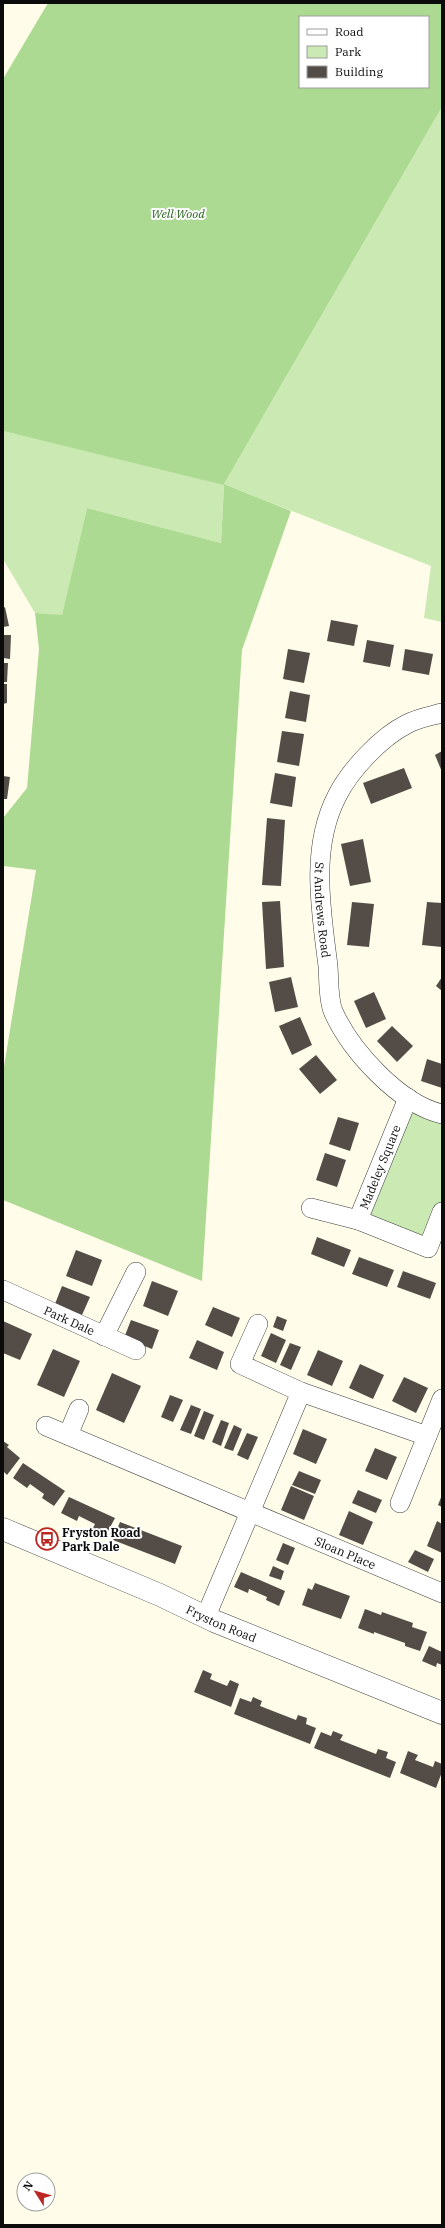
<svg xmlns="http://www.w3.org/2000/svg" width="445" height="2228" font-family="'IBM Plex Serif',serif">
<style>
.green{fill:#cbe9b3}
.forest{fill:#adda92;fill-rule:evenodd}
.building{fill:#544d47}
.lines{fill:none;stroke-linecap:round;stroke-linejoin:round}
.minor-casing{stroke:#3e3e3e;stroke-width:20}
.tertiary-casing{stroke:#3e3e3e;stroke-width:23}
.minor{stroke:#fff;stroke-width:19}
.tertiary{stroke:#fff;stroke-width:22}
.labels{text-anchor:middle;dominant-baseline:central;stroke-width:4;stroke-linejoin:round;paint-order:stroke}
.park-label{font-size:12px;font-style:italic;fill:#24631b;stroke:#fff}
.street-label{font-size:12px;fill:#0b0b0b;stroke:#fff}
.poi-label{font-size:12px;font-weight:bold;fill:#0b0b0b;stroke:#fff;text-anchor:start}
</style>
<rect width="100%" height="100%" fill="#fffde9"/>
<g class="green">
<polygon points="442,107 442,622 424,618 431,566 224,484 221,543 87,508 62,616 35,613 3,559 3,431 224,484"/>
<polygon points="408,1098 442,1114 442,1212 428,1248 358,1220"/>
</g>
<path class="forest" d="M 48,3 L 442,3 L 442,107 L 224,484 L 291,511 L 242,650 L 202,1281 L 3,1200 L 3,1073 L 36,870 L 3,866 L 3,818 L 27,788 L 39,649 L 35,613 L 62,615 L 87,508 L 221,543 L 224,485 L 3,431 L 3,79 ZM 300,17 L 428,17 L 428,87 L 300,87 Z"/>
<g class="building">
<polygon points="5,607 9,626 3,627 3,608"/>
<polygon points="331,620 358,625 354,646 327,641"/>
<polygon points="3,635 11,635 10,659 3,658"/>
<polygon points="367,640 394,645 390,667 363,662"/>
<polygon points="288,649 310,653 304,683 283,679"/>
<polygon points="405,649 433,654 429,675 402,670"/>
<polygon points="3,663 8,663 7,682 3,682"/>
<polygon points="3,684 7,684 7,703 3,704"/>
<polygon points="290,691 310,695 306,722 285,718"/>
<polygon points="282,731 304,734 299,766 277,762"/>
<polygon points="442,751 442,772 435,755"/>
<polygon points="404,768 412,788 371,804 363,783"/>
<polygon points="275,773 296,777 292,807 270,803"/>
<polygon points="3,776 10,777 7,799 3,799"/>
<polygon points="267,818 285,820 281,886 262,885"/>
<polygon points="363,839 371,882 350,886 341,844"/>
<polygon points="280,901 284,967 266,969 262,902"/>
<polygon points="352,902 374,904 369,947 347,945"/>
<polygon points="427,902 442,903 442,947 422,945"/>
<polygon points="291,977 298,1007 275,1012 269,982"/>
<polygon points="442,977 442,991 436,986"/>
<polygon points="374,992 386,1019 366,1028 354,1001"/>
<polygon points="300,1017 312,1045 292,1055 279,1026"/>
<polygon points="392,1026 413,1046 397,1062 377,1041"/>
<polygon points="316,1055 337,1080 320,1094 299,1069"/>
<polygon points="427,1059 442,1064 442,1088 421,1081"/>
<polygon points="338,1117 359,1123 350,1151 329,1144"/>
<polygon points="325,1153 346,1160 337,1187 316,1180"/>
<polygon points="317,1237 351,1250 344,1267 311,1254"/>
<polygon points="76,1250 102,1260 92,1286 66,1276"/>
<polygon points="359,1257 394,1270 387,1287 352,1274"/>
<polygon points="403,1271 436,1283 430,1299 397,1287"/>
<polygon points="152,1281 178,1291 168,1316 143,1306"/>
<polygon points="62,1286 90,1297 82,1315 55,1304"/>
<polygon points="213,1307 240,1318 232,1337 205,1325"/>
<polygon points="277,1316 287,1320 283,1331 273,1327"/>
<polygon points="131,1320 159,1330 152,1349 124,1338"/>
<polygon points="3,1321 32,1334 20,1360 3,1353"/>
<polygon points="271,1333 286,1340 276,1363 261,1356"/>
<polygon points="197,1340 224,1352 217,1370 189,1358"/>
<polygon points="290,1343 301,1347 291,1370 280,1365"/>
<polygon points="53,1349 80,1361 64,1397 37,1385"/>
<polygon points="318,1350 343,1361 332,1386 307,1375"/>
<polygon points="360,1364 384,1375 373,1399 349,1388"/>
<polygon points="112,1373 141,1386 124,1423 96,1410"/>
<polygon points="404,1377 428,1388 416,1413 392,1401"/>
<polygon points="170,1395 183,1400 173,1422 161,1417"/>
<polygon points="191,1405 201,1409 191,1434 180,1430"/>
<polygon points="204,1411 214,1415 204,1440 194,1436"/>
<polygon points="221,1420 229,1423 221,1446 212,1442"/>
<polygon points="234,1425 242,1429 233,1451 224,1448"/>
<polygon points="303,1429 327,1439 316,1464 293,1454"/>
<polygon points="247,1433 258,1437 248,1460 237,1455"/>
<polygon points="3,1441 9,1445 7,1447 20,1458 7,1475 3,1471"/>
<polygon points="375,1448 397,1457 387,1480 365,1471"/>
<polygon points="23,1463 65,1491 54,1506 42,1498 44,1494 30,1484 27,1488 13,1478"/>
<polygon points="299,1471 321,1480 315,1494 292,1485"/>
<polygon points="291,1486 314,1496 304,1520 281,1510"/>
<polygon points="358,1490 382,1500 376,1513 352,1503"/>
<polygon points="442,1495 442,1507 438,1505"/>
<polygon points="69,1497 115,1518 106,1535 93,1528 95,1524 79,1516 77,1521 61,1513"/>
<polygon points="349,1511 373,1522 363,1545 339,1535"/>
<polygon points="437,1521 442,1524 442,1553 427,1546"/>
<polygon points="120,1522 182,1546 175,1564 113,1540"/>
<polygon points="283,1543 295,1548 288,1565 276,1560"/>
<polygon points="415,1550 434,1559 428,1572 408,1562"/>
<polygon points="273,1566 284,1571 281,1580 269,1576"/>
<polygon points="241,1572 285,1591 279,1606 266,1600 267,1597 249,1589 248,1593 234,1587"/>
<polygon points="315,1583 350,1596 341,1619 302,1605 308,1588 312,1590"/>
<polygon points="365,1609 381,1615 382,1612 413,1623 412,1627 427,1632 420,1651 405,1646 405,1643 374,1632 374,1634 358,1628"/>
<polygon points="429,1646 442,1652 442,1665 437,1663 436,1667 422,1661"/>
<polygon points="203,1670 212,1674 210,1679 227,1686 230,1680 239,1684 231,1707 194,1692"/>
<polygon points="253,1697 262,1701 260,1706 296,1720 298,1715 307,1718 306,1724 316,1728 310,1744 234,1714 240,1698 251,1702"/>
<polygon points="333,1731 343,1735 340,1740 376,1754 378,1749 388,1752 386,1758 396,1762 390,1778 314,1748 321,1732 331,1736"/>
<polygon points="408,1751 418,1755 415,1760 433,1767 435,1761 442,1764 442,1772 436,1788 400,1773"/>
</g>
<g class="lines">
<g class="minor-casing">
<g id="minor">
<path id="s1" d="M 442,713 C 431,716 418,718 407,724 C 381,737 350,770 337,796 C 310,848 321,910 328,966 C 329,979 328,998 333,1011 C 350,1050 399,1104 442,1114"/>
<polyline points="408,1098 358,1220 428,1248 442,1212"/>
<polyline points="311,1208 358,1220"/>
<path id="s2" d="M 3,1290 L 136,1350"/>
<polyline points="258,1324 240,1364 301,1392 427,1436"/>
<polyline points="104,1336 136,1272"/>
<path id="s3" d="M 46,1426 L 442,1593"/>
<polyline points="68,1435 79,1409"/>
<polyline points="400,1503 442,1399"/>
<polyline points="206,1616 301,1392"/>
</g>
</g>
<g class="tertiary-casing">
<g id="tertiary">
<path id="s4" d="M 3,1529 L 160,1595 L 214,1621 L 442,1713"/>
</g>
</g>
<use href="#minor" class="minor"/>
<use href="#tertiary" class="tertiary"/>
</g>
<defs>
<g id="bus-ring" transform="scale(1.15)"><circle r="9.5" fill="#fff" stroke="#bd2721" stroke-width="1.5"/><path d="M-5-6H5V4H4V6H2V4H-2V6H-4V4H-5ZM-3.5-4V0h7V-4ZM-3.5 1.2v1.5H-2V1.2ZM2 1.2v1.5H3.5V1.2Z" fill="#bd2721"/></g>
</defs>
<g fill-rule="evenodd">
<use href="#bus-ring" x="47" y="1539"/>
</g>
<g class="labels">
<g class="park-label">
<text x="178" y="213">Well Wood</text>
</g>
<g class="street-label">
<text stroke="none"><textPath href="#s1" startOffset="255">St Andrews Road</textPath></text>
<text transform="translate(380 1167) rotate(-68)">Madeley Square</text>
<text stroke="none"><textPath href="#s2" startOffset="73">Park Dale</textPath></text>
<text stroke="none"><textPath href="#s3" startOffset="325">Sloan Place</textPath></text>
<text stroke="none"><textPath href="#s4" startOffset="238">Fryston Road</textPath></text>
</g>
<g class="poi-label">
<text x="62" y="1532">Fryston Road<tspan x="62" dy="14">Park Dale</tspan></text>
</g>
</g>
<rect width="445" height="2228" fill="none" stroke="#0b0b0b" stroke-width="8"/>
<rect x="299" y="16" width="130" height="72" fill="#ffffff" stroke="#9d9d9d"/>
<rect x="307" y="29" width="20" height="6" fill="#ffffff" stroke="#9d9d9d"/>
<text x="335" y="36" font-size="12" fill="#0b0b0b">Road</text>
<rect x="307" y="46" width="20" height="12" fill="#cbe9b3" stroke="#9d9d9d"/>
<text x="335" y="56" font-size="12" fill="#0b0b0b">Park</text>
<rect x="307" y="66" width="20" height="12" fill="#544d47" stroke="#9d9d9d"/>
<text x="335" y="76" font-size="12" fill="#0b0b0b">Building</text>
<g transform="translate(36 2192) rotate(307)"><circle r="19" fill="#ffffff" stroke="#9d9d9d"/>
<path d="M0-3L7 15L0 10L-7 15Z" fill="#bd2721"/>
<text y="-6" font-size="11" font-weight="bold" text-anchor="middle" fill="#0b0b0b">N</text>
</g>
</svg>
